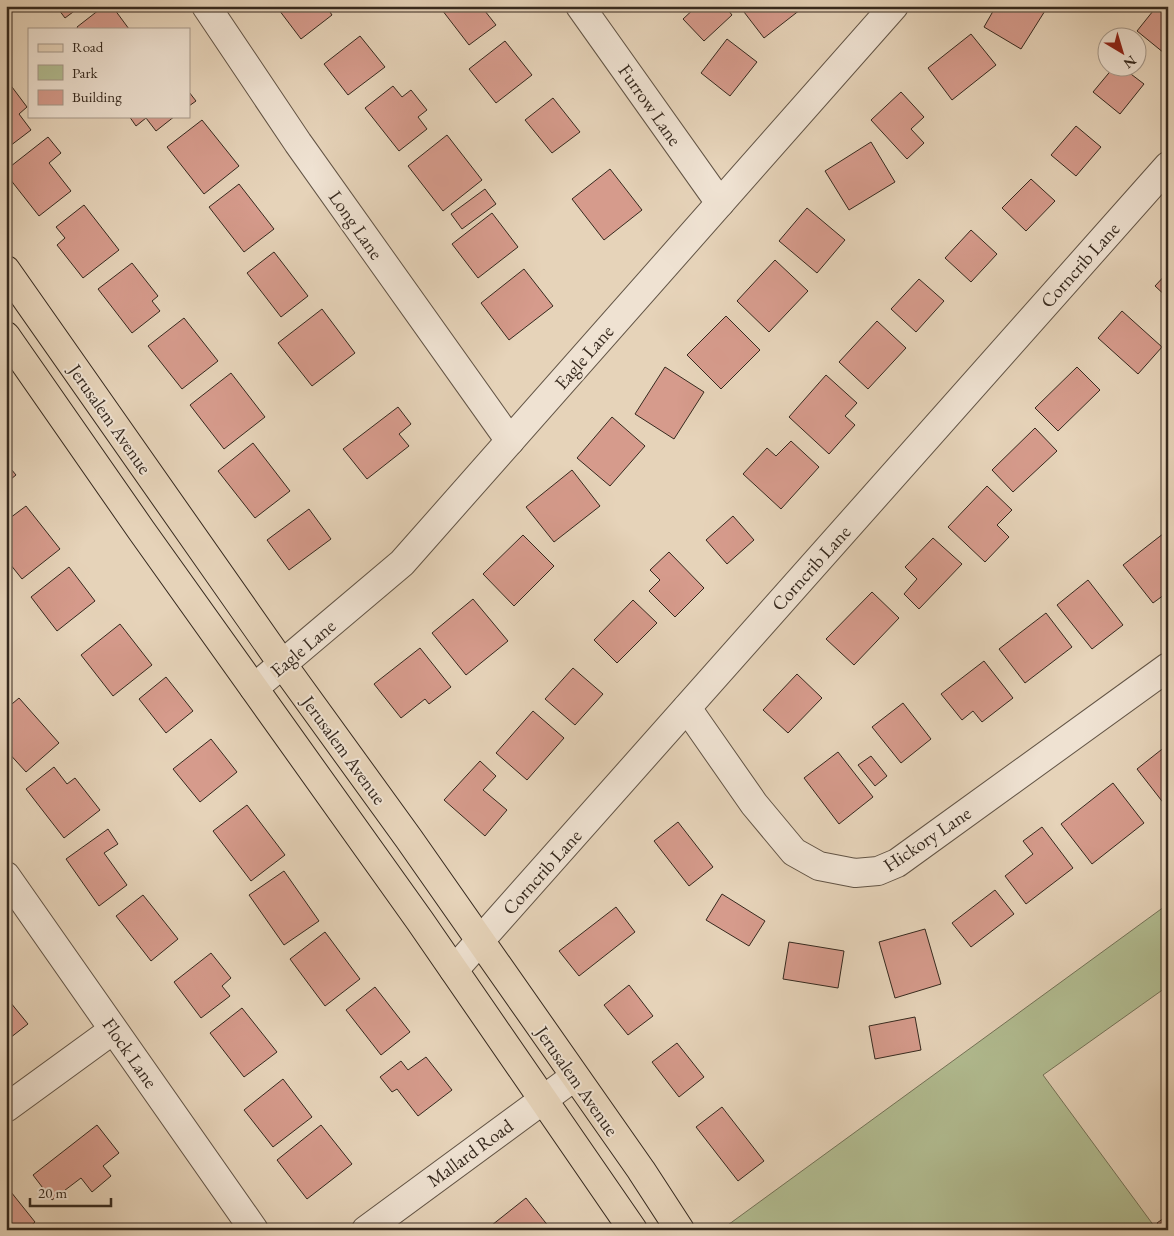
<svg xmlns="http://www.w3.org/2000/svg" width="1174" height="1236" font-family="'EB Garamond',serif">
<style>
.green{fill:#b2bd92;stroke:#747358}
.building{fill:#d69b8c;stroke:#36291e}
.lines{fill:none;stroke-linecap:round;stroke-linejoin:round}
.minor-casing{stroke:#625445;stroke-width:30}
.major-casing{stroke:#36291e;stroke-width:30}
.minor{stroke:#efe2d2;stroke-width:28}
.major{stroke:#e6d3b9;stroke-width:28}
.labels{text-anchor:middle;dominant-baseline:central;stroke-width:4;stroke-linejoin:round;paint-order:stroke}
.street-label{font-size:19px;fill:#36291e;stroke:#efe2d2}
</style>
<rect width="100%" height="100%" fill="#e6d3b9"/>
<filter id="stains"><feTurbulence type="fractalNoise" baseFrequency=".004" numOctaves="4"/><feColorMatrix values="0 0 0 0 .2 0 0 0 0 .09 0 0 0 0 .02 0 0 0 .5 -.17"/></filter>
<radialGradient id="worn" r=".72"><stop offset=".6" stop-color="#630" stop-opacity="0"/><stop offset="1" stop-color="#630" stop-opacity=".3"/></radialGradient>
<polygon class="green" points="1168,904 1168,986 1043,1075 1157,1230 721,1230"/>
<g class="building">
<polygon points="56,6 81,6 65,18"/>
<polygon points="104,6 112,6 129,29 78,29 77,27"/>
<polygon points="276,6 326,6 332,15 301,39"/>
<polygon points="439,6 481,6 496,25 469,45"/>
<polygon points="697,6 725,6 732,15 704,41 683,19"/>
<polygon points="751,6 805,6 764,38 744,12"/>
<polygon points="996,6 1048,6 1021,49 984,27"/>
<polygon points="1157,6 1168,6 1168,48 1164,53 1137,31"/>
<polygon points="971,34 996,65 952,100 928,68"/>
<polygon points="360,36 385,67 348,95 324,64"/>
<polygon points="727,39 757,62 730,96 701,73"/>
<polygon points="505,41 532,75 496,103 469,69"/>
<polygon points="1136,50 1145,58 1136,66"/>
<polygon points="1113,68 1123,68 1144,84 1120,114 1093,92"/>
<polygon points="6,79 27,107 19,114 31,130 6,149"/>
<polygon points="393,86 402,97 411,90 427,110 418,117 427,129 399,151 365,108"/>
<polygon points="189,92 196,101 189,106"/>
<polygon points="901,92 924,117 911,129 924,143 907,159 871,120"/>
<polygon points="553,98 580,132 552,153 525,120"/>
<polygon points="129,116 175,116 156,131 146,118 136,126"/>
<polygon points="202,120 239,166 204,194 167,147"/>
<polygon points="1076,126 1101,147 1076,176 1051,155"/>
<polygon points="447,135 482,180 443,211 408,166"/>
<polygon points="48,137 61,153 49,163 71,191 39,216 6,174 6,170"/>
<polygon points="871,142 895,182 849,210 825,171"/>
<polygon points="610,169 642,210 604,240 572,199"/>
<polygon points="1031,179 1055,201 1026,231 1002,208"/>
<polygon points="239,184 274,229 244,252 209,207"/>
<polygon points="485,189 496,204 462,229 451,214"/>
<polygon points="84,205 119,250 83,278 57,245 65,238 56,227"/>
<polygon points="807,208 845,240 817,273 779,241"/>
<polygon points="492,213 518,247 478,278 452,244"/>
<polygon points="971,230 997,254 971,282 945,258"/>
<polygon points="274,252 308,296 281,317 247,273"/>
<polygon points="775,260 808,291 769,332 737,301"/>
<polygon points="132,263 158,296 152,301 160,311 132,333 98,289"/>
<polygon points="524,269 553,306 509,340 481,303"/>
<polygon points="1168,272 1168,298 1155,286"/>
<polygon points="919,279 944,301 916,332 891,309"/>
<polygon points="322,309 355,353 312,386 278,343"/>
<polygon points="1122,311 1162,347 1138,374 1098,338"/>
<polygon points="726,316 760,350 721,389 687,355"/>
<polygon points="184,318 218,361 182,389 148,346"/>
<polygon points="877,321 906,348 868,389 839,362"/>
<polygon points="665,367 704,392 674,439 635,414"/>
<polygon points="1077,367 1100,390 1058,431 1035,408"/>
<polygon points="231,373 265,417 224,449 190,405"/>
<polygon points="826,375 857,403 845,416 855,425 829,454 789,417"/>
<polygon points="398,407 411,424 399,434 409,446 367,479 343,449"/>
<polygon points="612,417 645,446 610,486 577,458"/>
<polygon points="1035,428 1057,451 1013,492 992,470"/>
<polygon points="791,441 819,467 781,509 743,474 767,448 776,456"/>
<polygon points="253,443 290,491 255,518 218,471"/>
<polygon points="6,463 16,475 6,483"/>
<polygon points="572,470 600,506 554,542 526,507"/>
<polygon points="987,486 1012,510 997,525 1009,537 985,562 948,527"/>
<polygon points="26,506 60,549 22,579 6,559 6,521"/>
<polygon points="309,509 331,539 289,570 267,540"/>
<polygon points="733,516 754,540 727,564 706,540"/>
<polygon points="1168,530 1168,592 1153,603 1123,565"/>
<polygon points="523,535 554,566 514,606 483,574"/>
<polygon points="933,538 962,564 919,609 904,594 917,579 905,567"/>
<polygon points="669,552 704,588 675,617 649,591 660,580 650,570"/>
<polygon points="69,567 95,601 57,631 31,597"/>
<polygon points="1088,580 1123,625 1092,649 1057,605"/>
<polygon points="872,592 899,618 854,665 826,639"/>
<polygon points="473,599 508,641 466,675 432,633"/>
<polygon points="633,600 657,623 617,663 594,640"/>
<polygon points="1046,613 1072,647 1025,683 999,649"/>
<polygon points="120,624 152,665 113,696 81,655"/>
<polygon points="420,648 451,687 429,704 425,699 401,718 374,684"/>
<polygon points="984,661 1013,698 982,722 973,711 962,720 941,694"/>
<polygon points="573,668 603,694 575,725 545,699"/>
<polygon points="797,674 822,698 788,733 763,710"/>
<polygon points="166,677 193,711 166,733 139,699"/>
<polygon points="19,698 59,743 26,772 6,750 6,709"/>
<polygon points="903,703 931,739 901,763 872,727"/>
<polygon points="533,711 564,738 527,780 496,753"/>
<polygon points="211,739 237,772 200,802 173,769"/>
<polygon points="1166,746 1168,748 1168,803 1165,805 1137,769"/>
<polygon points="838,752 873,797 839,824 804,778"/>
<polygon points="871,756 887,776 875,786 858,765"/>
<polygon points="480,761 496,776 483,790 507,810 485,836 444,800"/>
<polygon points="54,767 67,784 75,778 100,810 64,838 26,789"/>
<polygon points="1113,783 1144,823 1092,864 1061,824"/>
<polygon points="247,805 285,855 251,881 213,831"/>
<polygon points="678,822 713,867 689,886 654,841"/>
<polygon points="1042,827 1073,868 1026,904 1005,876 1033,854 1023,841"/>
<polygon points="108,829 118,844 104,853 127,885 99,906 66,859"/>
<polygon points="284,871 319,921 284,945 249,895"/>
<polygon points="995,890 1014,914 971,947 952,923"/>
<polygon points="722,894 765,921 749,946 706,920"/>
<polygon points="143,895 178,939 151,961 116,916"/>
<polygon points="616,907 635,932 579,976 559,951"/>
<polygon points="925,929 941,984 895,998 879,942"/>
<polygon points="325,932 360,979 325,1006 290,959"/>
<polygon points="789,942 844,951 838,988 783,979"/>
<polygon points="211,953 231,978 222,986 230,996 201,1018 174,982"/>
<polygon points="629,985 653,1016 628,1035 604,1005"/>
<polygon points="375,987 410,1032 381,1055 346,1010"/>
<polygon points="6,997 28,1024 6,1041"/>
<polygon points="242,1008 277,1052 244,1077 210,1033"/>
<polygon points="915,1017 921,1050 875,1059 869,1026"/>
<polygon points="677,1043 704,1077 679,1097 652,1062"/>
<polygon points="426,1057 452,1090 418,1116 397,1089 392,1092 380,1077 401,1061 408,1070"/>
<polygon points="283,1079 312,1117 273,1147 244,1110"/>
<polygon points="722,1107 764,1161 738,1181 696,1127"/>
<polygon points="97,1125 119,1153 103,1166 111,1176 92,1192 81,1178 52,1200 33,1175"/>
<polygon points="321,1125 352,1164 307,1199 277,1160"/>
<polygon points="11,1192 35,1222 26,1230 6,1230 6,1196"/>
<polygon points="526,1198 549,1227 545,1230 495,1230 492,1225"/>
<polygon points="1168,1215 1168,1230 1162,1230 1157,1223"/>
</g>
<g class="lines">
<g class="minor-casing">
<g id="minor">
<polyline points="206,6 298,143 510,441"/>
<polyline points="580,6 720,203"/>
<polyline points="254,688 402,563 894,6"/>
<polyline points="687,708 754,804 794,852 819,866 855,873 878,871 897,863 1168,667"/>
<polyline points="6,876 254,1230"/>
<polyline points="454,970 1168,166"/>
<polyline points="6,1108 113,1030"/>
<polyline points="366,1230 574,1077"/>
</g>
</g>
<g class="major-casing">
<g id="major">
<polyline points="6,270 283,665 409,839 641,1170 680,1230"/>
<polyline points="6,336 141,530 420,921 633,1230"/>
</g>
</g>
<use href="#minor" class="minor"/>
<use href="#major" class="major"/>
</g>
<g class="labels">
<g class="street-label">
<text transform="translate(650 105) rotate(55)">Furrow Lane</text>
<text transform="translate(356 225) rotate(55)">Long Lane</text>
<text transform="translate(1080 265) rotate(-48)">Corncrib Lane</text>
<text transform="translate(584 357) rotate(-49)">Eagle Lane</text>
<text transform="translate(110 419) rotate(55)">Jerusalem Avenue</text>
<text transform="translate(811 568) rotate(-48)">Corncrib Lane</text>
<text transform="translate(303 648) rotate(-40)">Eagle Lane</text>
<text transform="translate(344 750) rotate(54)">Jerusalem Avenue</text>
<text transform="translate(927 839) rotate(-34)">Hickory Lane</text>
<text transform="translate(542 872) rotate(-48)">Corncrib Lane</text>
<text transform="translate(130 1053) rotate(55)">Flock Lane</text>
<text transform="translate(577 1081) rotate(55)">Jerusalem Avenue</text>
<text transform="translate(470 1153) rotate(-36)">Mallard Road</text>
</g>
</g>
<rect width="1174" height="1236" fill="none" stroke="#e6d3b9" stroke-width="25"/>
<rect x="8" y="8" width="1159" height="1221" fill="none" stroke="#36291e" stroke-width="2.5"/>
<rect x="12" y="12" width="1149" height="1211" fill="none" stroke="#36291e"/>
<rect x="28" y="28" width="162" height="90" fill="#efe2d2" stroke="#a5988a"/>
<rect x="38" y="44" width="25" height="8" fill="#e6d3b9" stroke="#a5988a"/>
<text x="72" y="52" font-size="15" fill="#36291e">Road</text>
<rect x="38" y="65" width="25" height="15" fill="#b2bd92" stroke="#a5988a"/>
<text x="72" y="78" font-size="15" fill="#36291e">Park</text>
<rect x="38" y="90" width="25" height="15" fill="#d69b8c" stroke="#a5988a"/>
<text x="72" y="102" font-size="15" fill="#36291e">Building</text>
<g transform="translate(1122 52) rotate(142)"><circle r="24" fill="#efe2d2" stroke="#a5988a"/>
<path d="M0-4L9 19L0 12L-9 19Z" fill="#8f2418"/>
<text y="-8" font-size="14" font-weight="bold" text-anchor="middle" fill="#36291e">N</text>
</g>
<path d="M30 1198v8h81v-8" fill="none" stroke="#36291e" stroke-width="2.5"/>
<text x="38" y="1198" font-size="15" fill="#36291e" stroke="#efe2d2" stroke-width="4" paint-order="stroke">20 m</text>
<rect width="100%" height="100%" filter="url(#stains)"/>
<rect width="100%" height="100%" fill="url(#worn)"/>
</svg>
